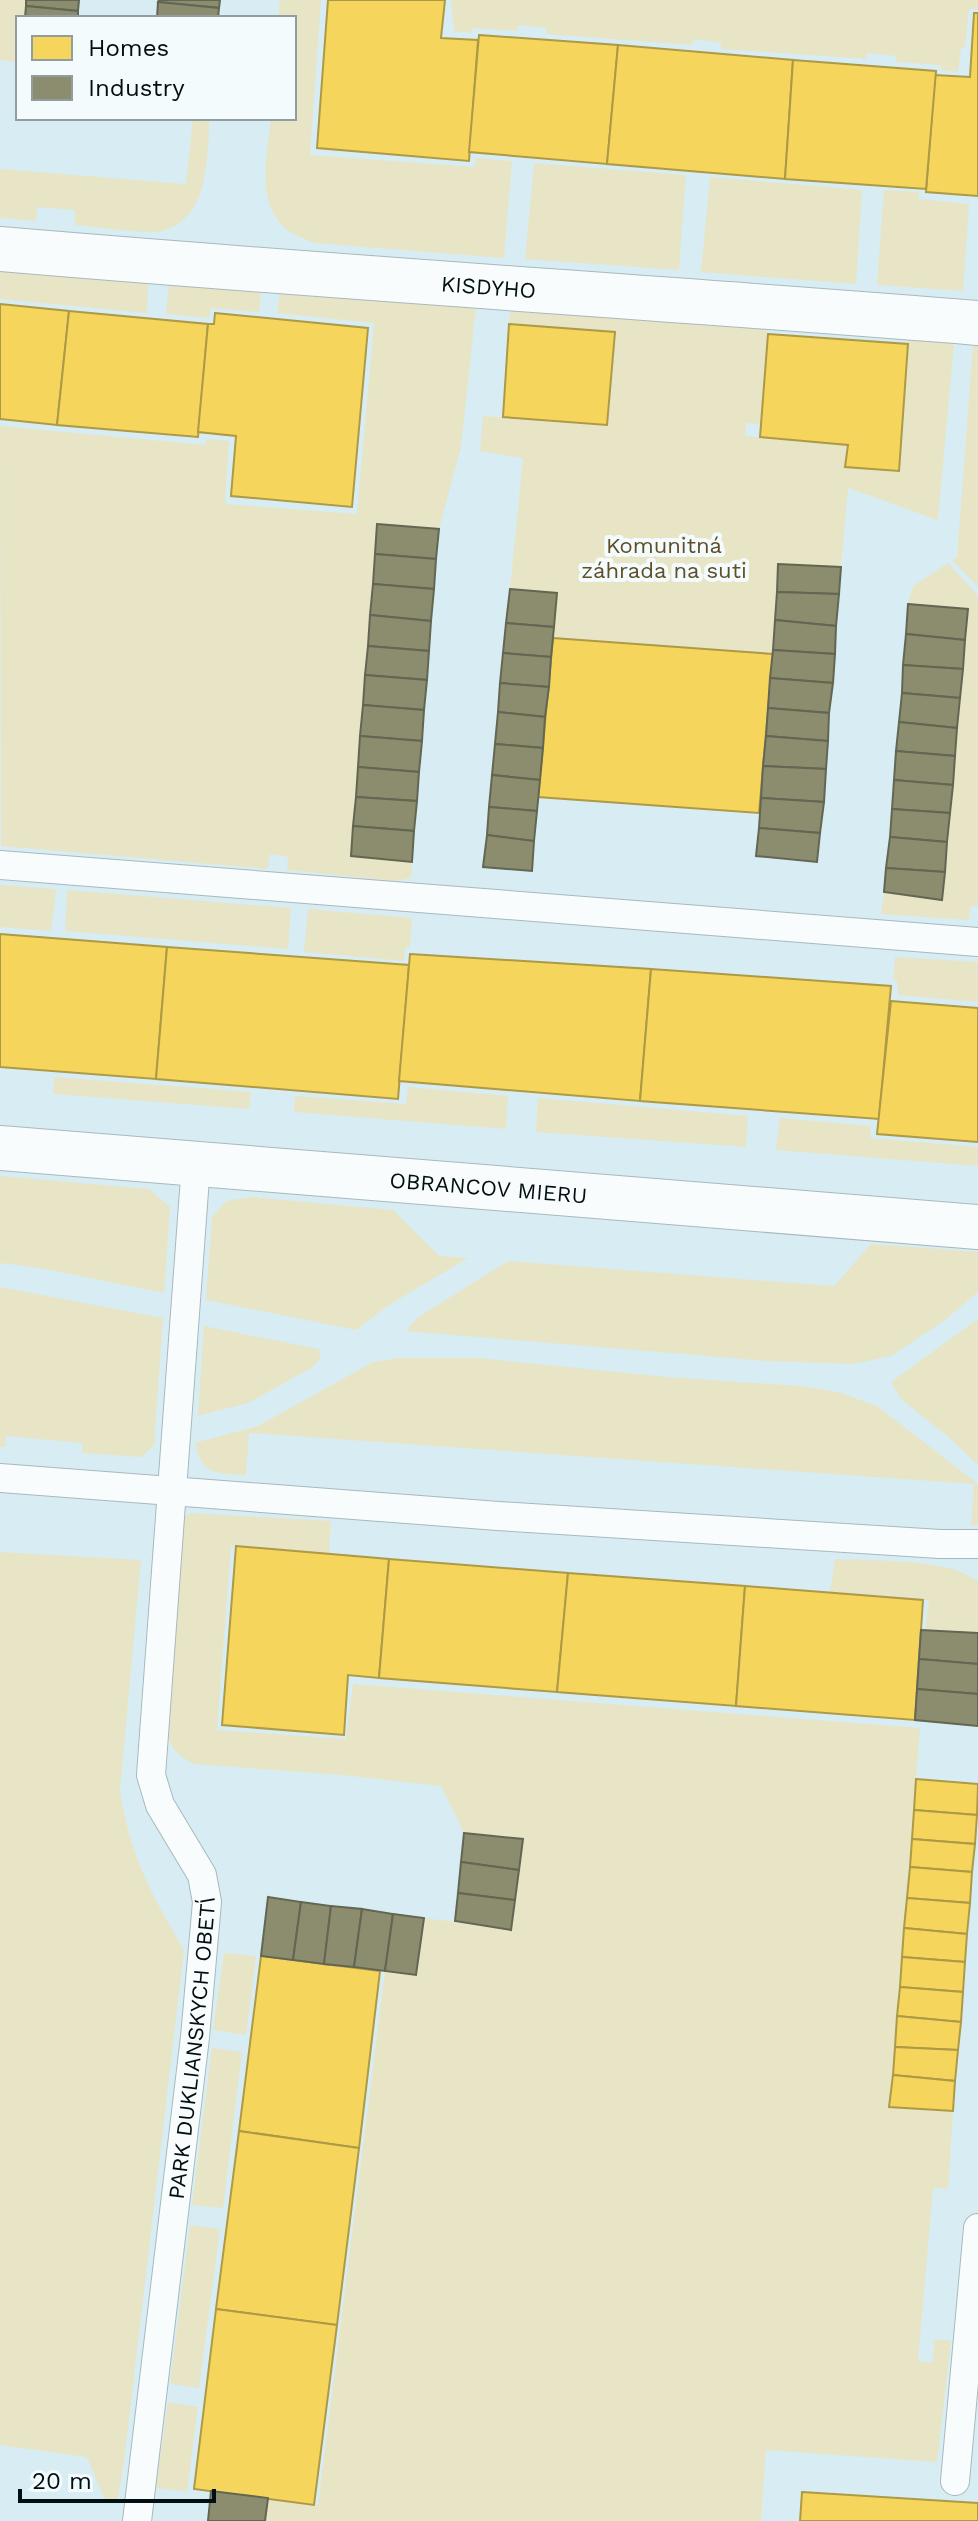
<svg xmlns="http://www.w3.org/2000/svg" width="978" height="2521" font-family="'Work Sans',sans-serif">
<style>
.green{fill:#e8e4c6}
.homes{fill:#f6d55c;stroke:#ad9a46;stroke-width:2}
.industry{fill:#8c8c6e;stroke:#636652;stroke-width:2}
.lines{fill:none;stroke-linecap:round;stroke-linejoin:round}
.lane-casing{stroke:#a7b9bd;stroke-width:30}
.street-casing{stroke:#a7b9bd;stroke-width:46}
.lane{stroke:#f9fcfd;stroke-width:28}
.street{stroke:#f9fcfd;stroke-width:44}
.labels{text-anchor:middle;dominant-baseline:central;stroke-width:8;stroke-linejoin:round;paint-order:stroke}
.street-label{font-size:22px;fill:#020f12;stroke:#f3fbfd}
.park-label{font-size:22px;fill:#5f4e26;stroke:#f3fbfd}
</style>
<rect width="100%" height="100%" fill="#d7edf3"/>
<g class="green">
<polygon points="0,0 26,0 25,18 18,18 18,62 0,60"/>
<path d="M 280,0 L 321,0 L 310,155 L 475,167 L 476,158 L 512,161 L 504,258 L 314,243 C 303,238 289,234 281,224 C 256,197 268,151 271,118 L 294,118 L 294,18 L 278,18 Z"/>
<polygon points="451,0 978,0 978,9 969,9 965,47 961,48 958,72 941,70 941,65 896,62 896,56 867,53 866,59 721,49 721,43 693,39 692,45 546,34 546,28 519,25 517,31 473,28 472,33 454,31"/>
<path d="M 193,118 L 210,118 C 206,158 211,217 162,231 C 149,235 92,226 75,225 L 75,210 L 37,207 L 36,221 L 0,218 L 0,169 L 186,184 Z"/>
<polygon points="534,163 686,175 679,270 525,259"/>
<polygon points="710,177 862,190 856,284 701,272"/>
<polygon points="884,190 919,192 919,199 969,204 963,291 877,285"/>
<polygon points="0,270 148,282 147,313 0,299"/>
<polygon points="169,283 261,291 259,312 211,308 209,318 166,314"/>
<polygon points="280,292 476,307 461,447 439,529 377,525 351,855 412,862 411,878 396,881 287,870 288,857 270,854 268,869 1,846 0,426 205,445 207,439 229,441 225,504 357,514 374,323 277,313"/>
<polygon points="510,309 768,329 762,424 746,423 745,436 848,445 845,467 899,470 908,340 954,343 938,520 848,488 841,567 778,564 773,654 553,638 557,593 510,589 523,458 480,451 483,416 607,425 614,332 509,324"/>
<polygon points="973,345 978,345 978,587 952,560 957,557"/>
<polygon points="948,563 978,596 978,906 970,906 969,920 881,914 884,892 942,899 968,609 908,604 913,586"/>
<polygon points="0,885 56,889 51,931 0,927"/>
<polygon points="67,890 291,908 288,949 65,931"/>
<polygon points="308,909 412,918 410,947 405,947 404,961 304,952"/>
<polygon points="895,957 978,962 978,1002 898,995 897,981 893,979"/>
<polygon points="54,1077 251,1092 249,1109 53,1094"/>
<polygon points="408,1087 508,1096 506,1129 294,1112 295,1096 406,1104"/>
<polygon points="538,1098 748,1116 746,1147 536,1132"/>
<polygon points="780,1118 871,1126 870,1138 978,1147 978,1166 776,1150"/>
<polygon points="0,1176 149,1189 170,1207 164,1293 40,1268 0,1263"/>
<polygon points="250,1197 393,1210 439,1256 468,1258 389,1305 356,1330 206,1300 212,1217 226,1201"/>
<polygon points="871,1244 978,1252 978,1292 945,1320 891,1356 853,1364 766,1361 406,1331 417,1318 508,1261 834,1286"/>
<polygon points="0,1287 163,1318 154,1445 141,1457 82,1453 82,1443 6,1436 5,1447 0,1447"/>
<polygon points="978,1319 978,1465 952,1440 901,1399 891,1382"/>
<polygon points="204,1326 319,1349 320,1358 313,1367 248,1403 198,1416"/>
<path d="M 398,1358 L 479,1358 L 667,1377 L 801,1386 L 838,1392 L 877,1406 L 974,1481 L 978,1485 L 978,1524 L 971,1526 L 974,1484 L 249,1433 L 246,1475 C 216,1473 202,1476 195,1443 L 258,1426 L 373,1362 Z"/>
<path d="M 190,1513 L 331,1521 L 329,1554 L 231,1546 L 217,1730 L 346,1739 L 353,1684 L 920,1728 L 890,2106 L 953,2111 L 948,2189 L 933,2188 L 918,2361 L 932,2363 L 935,2339 L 951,2341 L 937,2462 L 766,2450 L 761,2521 L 265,2521 L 268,2498 L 318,2505 L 385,1971 L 416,1975 L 424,1918 L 511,1929 L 523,1840 L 464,1833 L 441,1786 L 343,1775 L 194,1764 C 173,1752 170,1747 165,1724 L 182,1519 Z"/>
<path d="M 0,1552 L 141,1560 L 120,1790 C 130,1857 151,1893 184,1950 L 124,2462 L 117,2502 L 104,2498 L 87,2457 L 0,2445 Z"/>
<path d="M 835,1559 C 871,1561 953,1558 978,1582 L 978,1633 L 925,1631 L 929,1600 L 830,1592 Z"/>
<polygon points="224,1953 256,1956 246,2035 213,2030"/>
<polygon points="212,2048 242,2052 223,2208 192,2205"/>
<polygon points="190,2225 220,2229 199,2388 170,2384"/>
<polygon points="168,2402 198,2407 187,2492 156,2488"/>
</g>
<g class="homes">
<polygon points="328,0 445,0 441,38 478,40 469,161 317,148"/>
<polygon points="974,13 978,13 978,196 926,192 935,75 970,77"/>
<polygon points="479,35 618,45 607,164 469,152"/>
<polygon points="618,45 793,60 785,179 607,164"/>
<polygon points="793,60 936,71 926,189 785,179"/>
<polygon points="0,304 69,311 57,425 0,419"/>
<polygon points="69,311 208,324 198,437 57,425"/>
<polygon points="215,313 368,328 352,507 231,496 236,436 198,432 208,324 214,324"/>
<polygon points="509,324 615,332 607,425 503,417"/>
<polygon points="768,334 908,344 899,471 845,467 848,445 760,437"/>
<polygon points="553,638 773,654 759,813 538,797"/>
<polygon points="0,934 167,947 156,1079 0,1067"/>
<polygon points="167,947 409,965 398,1099 156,1079"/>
<polygon points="410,954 651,969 640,1101 399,1081"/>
<polygon points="651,969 891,986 879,1119 640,1101"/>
<polygon points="891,1001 978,1008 978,1142 877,1134"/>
<polygon points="236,1546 389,1559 379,1678 348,1675 344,1735 222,1725"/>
<polygon points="389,1559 568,1573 557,1692 379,1678"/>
<polygon points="568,1573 745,1586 736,1706 557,1692"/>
<polygon points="745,1586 923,1600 915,1720 736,1706"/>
<polygon points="916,1779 978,1784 977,1815 914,1810"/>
<polygon points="914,1810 977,1815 975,1844 912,1839"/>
<polygon points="912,1839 975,1844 972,1872 910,1867"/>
<polygon points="910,1867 972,1872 970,1903 907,1898"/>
<polygon points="907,1898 970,1903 967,1934 904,1928"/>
<polygon points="904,1928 967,1934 965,1962 902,1957"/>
<polygon points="261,1956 380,1971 359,2148 239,2131"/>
<polygon points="902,1957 965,1962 963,1992 900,1987"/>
<polygon points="900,1987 963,1992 961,2022 897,2016"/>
<polygon points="897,2016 961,2022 958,2050 895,2047"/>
<polygon points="895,2047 958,2050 955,2081 893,2075"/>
<polygon points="893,2075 955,2081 953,2111 889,2107"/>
<polygon points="239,2131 359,2148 337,2325 216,2309"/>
<polygon points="216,2309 337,2325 314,2505 194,2489"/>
<polygon points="802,2492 978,2503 978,2521 800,2521"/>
</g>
<g class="industry">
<polygon points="26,0 79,0 78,11 26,6"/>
<polygon points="159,0 220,0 219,8 158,2"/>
<polygon points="158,2 219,8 218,18 157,18"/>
<polygon points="26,6 78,11 78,18 25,18"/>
<polygon points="377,524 439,529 436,559 375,554"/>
<polygon points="375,554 436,559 434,589 373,584"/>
<polygon points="778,564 841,567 839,594 777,592"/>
<polygon points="373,584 434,589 431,621 370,615"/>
<polygon points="510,589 557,593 554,627 506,623"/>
<polygon points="777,592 839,594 836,626 775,620"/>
<polygon points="908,604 968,609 965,640 906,634"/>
<polygon points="370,615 431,621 429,651 368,646"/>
<polygon points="775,620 836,626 835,654 773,650"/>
<polygon points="506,623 554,627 551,657 503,653"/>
<polygon points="906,634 965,640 963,669 903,665"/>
<polygon points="368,646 429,651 427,680 365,675"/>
<polygon points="773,650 835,654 833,683 770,678"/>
<polygon points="503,653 551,657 549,687 500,683"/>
<polygon points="903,665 963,669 960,698 902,693"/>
<polygon points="365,675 427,680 424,710 363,705"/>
<polygon points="770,678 833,683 829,713 768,708"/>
<polygon points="500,683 549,687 545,717 498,712"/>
<polygon points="902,693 960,698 957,728 899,722"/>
<polygon points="363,705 424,710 422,741 360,736"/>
<polygon points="768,708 829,713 828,741 766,736"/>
<polygon points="498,712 545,717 543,748 495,744"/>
<polygon points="899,722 957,728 955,756 896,751"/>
<polygon points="360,736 422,741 419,772 358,767"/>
<polygon points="766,736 828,741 826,769 763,766"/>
<polygon points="495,744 543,748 540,780 492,775"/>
<polygon points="896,751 955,756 953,785 894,780"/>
<polygon points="763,766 826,769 824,802 761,798"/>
<polygon points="358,767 419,772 417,801 356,797"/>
<polygon points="492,775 540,780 537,811 489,807"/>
<polygon points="894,780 953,785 950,813 892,809"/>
<polygon points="356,797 417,801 414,831 353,826"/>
<polygon points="761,798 824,802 820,833 759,828"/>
<polygon points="489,807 537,811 534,841 487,835"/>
<polygon points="892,809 950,813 947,842 890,837"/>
<polygon points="353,826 414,831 412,862 351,856"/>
<polygon points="759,828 820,833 817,862 756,856"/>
<polygon points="487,835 534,841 532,871 483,867"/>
<polygon points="890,837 947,842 945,872 886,868"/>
<polygon points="886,868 945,872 942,900 884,892"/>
<polygon points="921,1630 978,1633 978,1664 919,1659"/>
<polygon points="919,1659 978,1664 978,1694 917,1689"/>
<polygon points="917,1689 978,1694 978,1726 915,1720"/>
<polygon points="464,1833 523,1839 519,1870 461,1862"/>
<polygon points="461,1862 519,1870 515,1900 458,1893"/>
<polygon points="458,1893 515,1900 511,1930 455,1921"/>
<polygon points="268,1897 301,1902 293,1960 261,1956"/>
<polygon points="301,1902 331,1906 324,1964 293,1960"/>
<polygon points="331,1906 362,1909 354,1967 324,1964"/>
<polygon points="362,1909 393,1914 385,1971 354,1967"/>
<polygon points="393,1914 424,1918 416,1975 385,1971"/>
<polygon points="211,2491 268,2498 265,2521 208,2521"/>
</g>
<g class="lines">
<g class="lane-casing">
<g id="lane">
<polyline points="0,865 978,942"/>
<polyline points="0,1478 498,1516 940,1544 978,1544"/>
<polyline points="955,2481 978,2228"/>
<path id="s1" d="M 137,2521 L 195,2037 L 207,1902 L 202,1875 L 160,1805 L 151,1775 L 196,1164"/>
</g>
</g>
<g class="street-casing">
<g id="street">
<path id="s2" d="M 0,249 C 326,277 652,297 978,323"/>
<path id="s3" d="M 0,1148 L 978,1227"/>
</g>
</g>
<use href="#lane" class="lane"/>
<use href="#street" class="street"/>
</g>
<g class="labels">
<g class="street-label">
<text stroke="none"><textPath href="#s2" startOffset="490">KISDYHO</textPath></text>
<text stroke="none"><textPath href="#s3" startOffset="490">OBRANCOV MIERU</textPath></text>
<text stroke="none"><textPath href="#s1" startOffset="476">PARK DUKLIANSKYCH OBETÍ</textPath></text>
</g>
<g class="park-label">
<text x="664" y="545">Komunitná<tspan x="664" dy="25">záhrada na suti</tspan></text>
</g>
</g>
<rect x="16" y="16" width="280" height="104" fill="#f3fbfd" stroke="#939d9f" stroke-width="2"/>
<rect x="32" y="36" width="40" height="24" fill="#f6d55c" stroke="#939d9f" stroke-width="2"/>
<text x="88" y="56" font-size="24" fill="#020f12">Homes</text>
<rect x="32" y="76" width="40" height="24" fill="#8c8c6e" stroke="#939d9f" stroke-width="2"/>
<text x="88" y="96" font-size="24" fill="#020f12">Industry</text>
<path d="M20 2489v12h194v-12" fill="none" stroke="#020f12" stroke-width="4"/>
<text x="32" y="2489" font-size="24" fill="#020f12" stroke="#f3fbfd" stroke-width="6" paint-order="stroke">20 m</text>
</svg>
